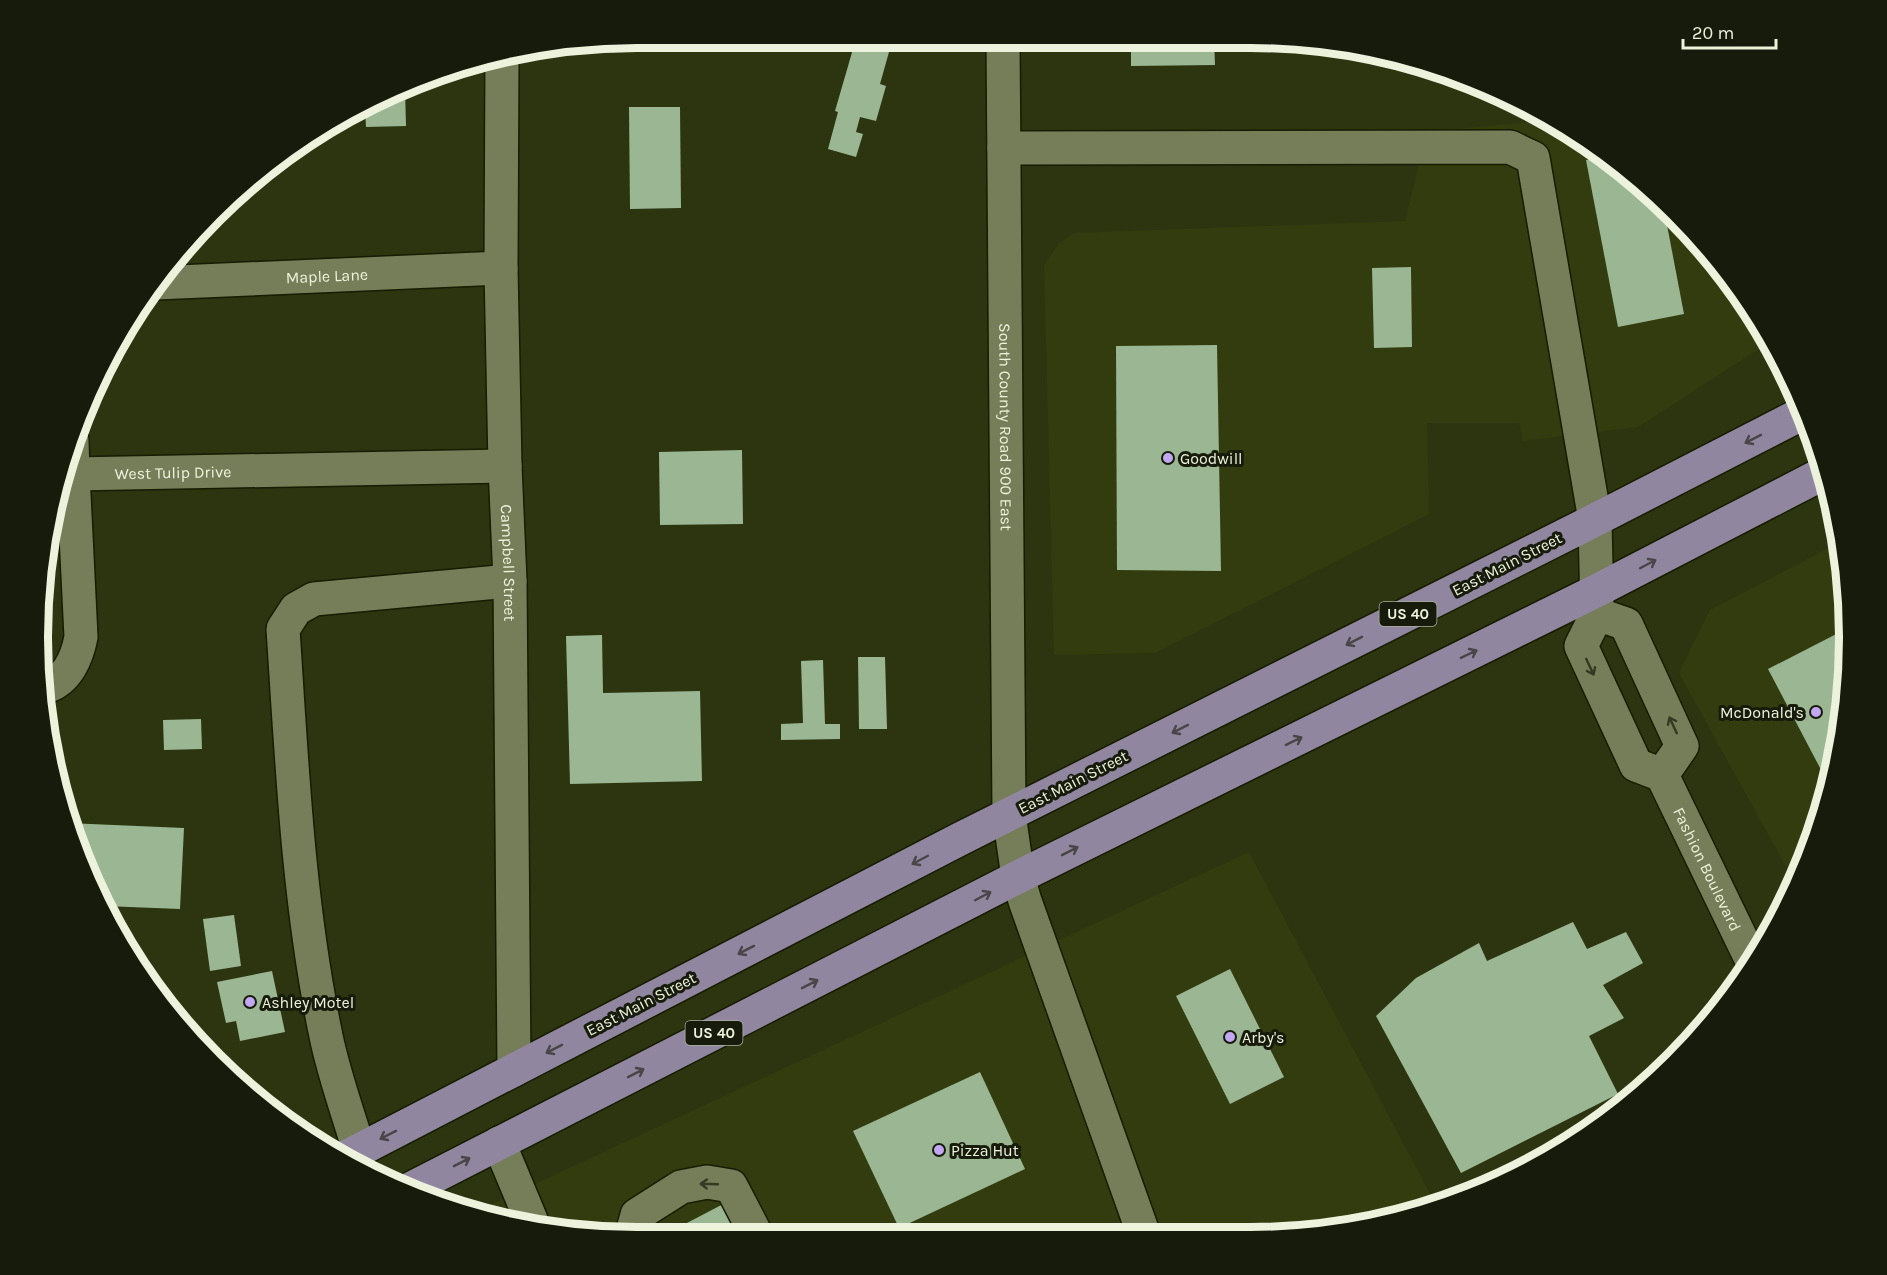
<svg xmlns="http://www.w3.org/2000/svg" width="1887" height="1275" font-family="Karla,sans-serif">
<style>
.built{fill:#333c0e}
.building{fill:#9ab693}
.lines{fill:none;stroke-linecap:round;stroke-linejoin:round}
.minor-casing{stroke:#161c00;stroke-width:36}
.major-casing{stroke:#161c00;stroke-width:36}
.minor{stroke:#757e58;stroke-width:33}
.major{stroke:#9186a0;stroke-width:33}
.oneway{stroke:#484647}
.oneway2{stroke:#333922}
.poi-dot{fill:#c2a8f3;stroke:#171b0b;stroke-width:2}
.labels{text-anchor:middle;dominant-baseline:central;stroke-width:6;stroke-linejoin:round;paint-order:stroke}
.shield{fill:#171b0b;stroke:#acb29d;stroke-width:1.5}
.shield-label{font-size:15px;font-weight:bold;fill:#ecf2dc}
.street-label{font-size:16px;fill:#ecf2dc;stroke:#171b0b}
.poi-label{font-size:16px;fill:#ecf2dc;stroke:#171b0b;text-anchor:start}
.rim{fill:none;stroke:#ecf2dc;stroke-width:8}
</style>
<rect width="100%" height="100%" fill="#2d3510"/>
<g class="built">
<polygon points="1548,119 1583,139 1674,213 1748,304 1770,344 1754,352 1638,427 1523,441 1519,423 1427,423 1429,514 1155,653 1054,655 1044,265 1059,243 1074,233 1405,221 1418,168 1421,132 1543,121"/>
<polygon points="1840,542 1849,637 1838,754 1804,867 1795,883 1679,673 1710,610"/>
<polygon points="1249,852 1436,1205 1367,1226 1249,1238 638,1238 521,1226 477,1211"/>
</g>
<g class="building">
<polygon points="1131,38 1214,38 1215,65 1131,66"/>
<polygon points="855,42 889,52 880,84 886,86 876,121 860,117 856,132 863,134 856,157 828,149 838,112 835,111"/>
<polygon points="405,89 406,126 366,127 365,108"/>
<polygon points="629,107 680,107 681,208 630,209"/>
<polygon points="1605,157 1663,204 1684,314 1618,327 1586,160"/>
<polygon points="1411,267 1412,347 1374,348 1372,268"/>
<polygon points="1217,345 1221,571 1117,570 1116,346"/>
<polygon points="742,450 743,524 660,525 659,452"/>
<polygon points="1848,628 1849,637 1838,754 1829,785 1768,669"/>
<polygon points="602,635 603,693 700,691 702,781 570,784 566,636"/>
<polygon points="858,657 885,657 887,729 859,729"/>
<polygon points="823,660 825,724 840,724 840,739 781,740 781,724 803,723 801,661"/>
<polygon points="201,719 202,749 164,750 163,720"/>
<polygon points="67,823 184,828 180,909 104,906"/>
<polygon points="234,915 241,966 210,971 203,919"/>
<polygon points="1573,922 1587,949 1626,932 1643,963 1603,985 1624,1018 1589,1036 1618,1094 1461,1173 1376,1016 1416,978 1479,943 1487,961"/>
<polygon points="1230,969 1284,1077 1230,1104 1176,996"/>
<polygon points="272,971 285,1032 240,1041 236,1021 226,1023 217,982"/>
<polygon points="980,1072 1025,1169 899,1228 853,1131"/>
<polygon points="729,1201 747,1238 692,1238 685,1224"/>
</g>
<g class="lines">
<g class="minor-casing">
<g id="minor">
<path id="s1" d="M 1003,39 L 1009,814 L 1018,877 L 1025,901 L 1145,1238"/>
<path id="s2" d="M 502,56 L 501,268 L 505,466 L 510,581 L 514,1070"/>
<path id="s3" d="M 1004,148 L 1510,147 L 1533,158 L 1595,520 L 1597,614 L 1581,646 L 1636,765 L 1662,775 L 1753,963"/>
<path id="s4" d="M 155,283 L 501,268"/>
<path id="s5" d="M 73,474 L 505,466"/>
<polyline points="1597,614 1626,624 1682,746 1662,775"/>
<path d="M 45,687 C 67,681 77,658 81,637 L 73,474 L 72,440"/>
<polyline points="499,1143 534,1227"/>
<path d="M 359,1150 C 348,1113 334,1075 326,1036 C 298,902 292,765 283,629 L 296,609 L 314,599 L 510,581"/>
<polyline points="631,1237 637,1215 681,1187 707,1182 731,1186 758,1238"/>
</g>
</g>
<g class="major-casing">
<g id="major">
<polyline points="344,1158 960,839 1595,520 1805,412"/>
<polyline points="410,1189 1018,877 1596,591 1824,473"/>
</g>
</g>
<use href="#minor" class="minor"/>
<use href="#major" class="major"/>
</g>
<defs><path id="oneway-shaft" d="M-6 0H5M1.5-3L5.5 0L1.5 3" fill="none" stroke-width="1.6" stroke-linecap="round" stroke-linejoin="round" transform="scale(1.5)"/></defs>
<g class="oneway">
<use href="#oneway-shaft" transform="translate(1753 439) rotate(153)"/>
<use href="#oneway-shaft" transform="translate(1648 564) rotate(-28)"/>
<use href="#oneway-shaft" transform="translate(1354 641) rotate(153)"/>
<use href="#oneway-shaft" transform="translate(1469 654) rotate(-26)"/>
<use href="#oneway-shaft" transform="translate(1180 729) rotate(153)"/>
<use href="#oneway-shaft" transform="translate(1294 741) rotate(-26)"/>
<use href="#oneway-shaft" transform="translate(1070 851) rotate(-27)"/>
<use href="#oneway-shaft" transform="translate(920 860) rotate(152)"/>
<use href="#oneway-shaft" transform="translate(983 896) rotate(-28)"/>
<use href="#oneway-shaft" transform="translate(746 950) rotate(153)"/>
<use href="#oneway-shaft" transform="translate(810 984) rotate(-27)"/>
<use href="#oneway-shaft" transform="translate(554 1049) rotate(153)"/>
<use href="#oneway-shaft" transform="translate(636 1073) rotate(-27)"/>
<use href="#oneway-shaft" transform="translate(388 1135) rotate(153)"/>
<use href="#oneway-shaft" transform="translate(462 1162) rotate(-27)"/>
</g>
<g class="oneway2">
<use href="#oneway-shaft" transform="translate(1590 667) rotate(65)"/>
<use href="#oneway-shaft" transform="translate(1673 725) rotate(-115)"/>
<use href="#oneway-shaft" transform="translate(709 1184) rotate(-178)"/>
</g>
<g class="poi-dot">
<circle cx="1168" cy="458" r="6"/>
<circle cx="1816" cy="712" r="6"/>
<circle cx="250" cy="1002" r="6"/>
<circle cx="1230" cy="1037" r="6"/>
<circle cx="939" cy="1150" r="6"/>
</g>
<g class="labels">
<g class="shield">
<rect x="1379.5" y="602" width="57" height="24" rx="4.5"/>
<rect x="685.5" y="1021" width="57" height="24" rx="4.5"/>
</g>
<g class="shield-label">
<text x="1408" y="614">US 40</text>
<text x="714" y="1033">US 40</text>
</g>
<g class="street-label">
<text stroke="none"><textPath href="#s4" startOffset="172">Maple Lane</textPath></text>
<text stroke="none"><textPath href="#s1" startOffset="388">South County Road 900 East</textPath></text>
<text stroke="none"><textPath href="#s5" startOffset="100">West Tulip Drive</textPath></text>
<text stroke="none"><textPath href="#s2" startOffset="507">Campbell Street</textPath></text>
<text transform="translate(1507 564) rotate(-27)">East Main Street</text>
<text transform="translate(1073 782) rotate(-27)">East Main Street</text>
<text stroke="none"><textPath href="#s3" startOffset="1292">Fashion Boulevard</textPath></text>
<text transform="translate(641 1004) rotate(-27)">East Main Street</text>
</g>
<g class="poi-label">
<text x="1180" y="458">Goodwill</text>
<text x="1804" y="712" text-anchor="end">McDonald's</text>
<text x="262" y="1002">Ashley Motel</text>
<text x="1242" y="1037">Arby's</text>
<text x="951" y="1150">Pizza Hut</text>
</g>
</g>
<path d="M0 0H1887V1275H0ZM637 48H1250A589 589 0 0 1 1839 637V638A589 589 0 0 1 1250 1227H637A589 589 0 0 1 48 638V637A589 589 0 0 1 637 48Z" fill="#171b0b" fill-rule="evenodd"/>
<path class="rim" d="M637 48H1250A589 589 0 0 1 1839 637V638A589 589 0 0 1 1250 1227H637A589 589 0 0 1 48 638V637A589 589 0 0 1 637 48Z"/>
<path d="M1683 39v9h93v-9" fill="none" stroke="#ecf2dc" stroke-width="3"/>
<text x="1692" y="39" font-size="18" fill="#ecf2dc" stroke="#171b0b" stroke-width="4.5" paint-order="stroke">20 m</text>
</svg>
